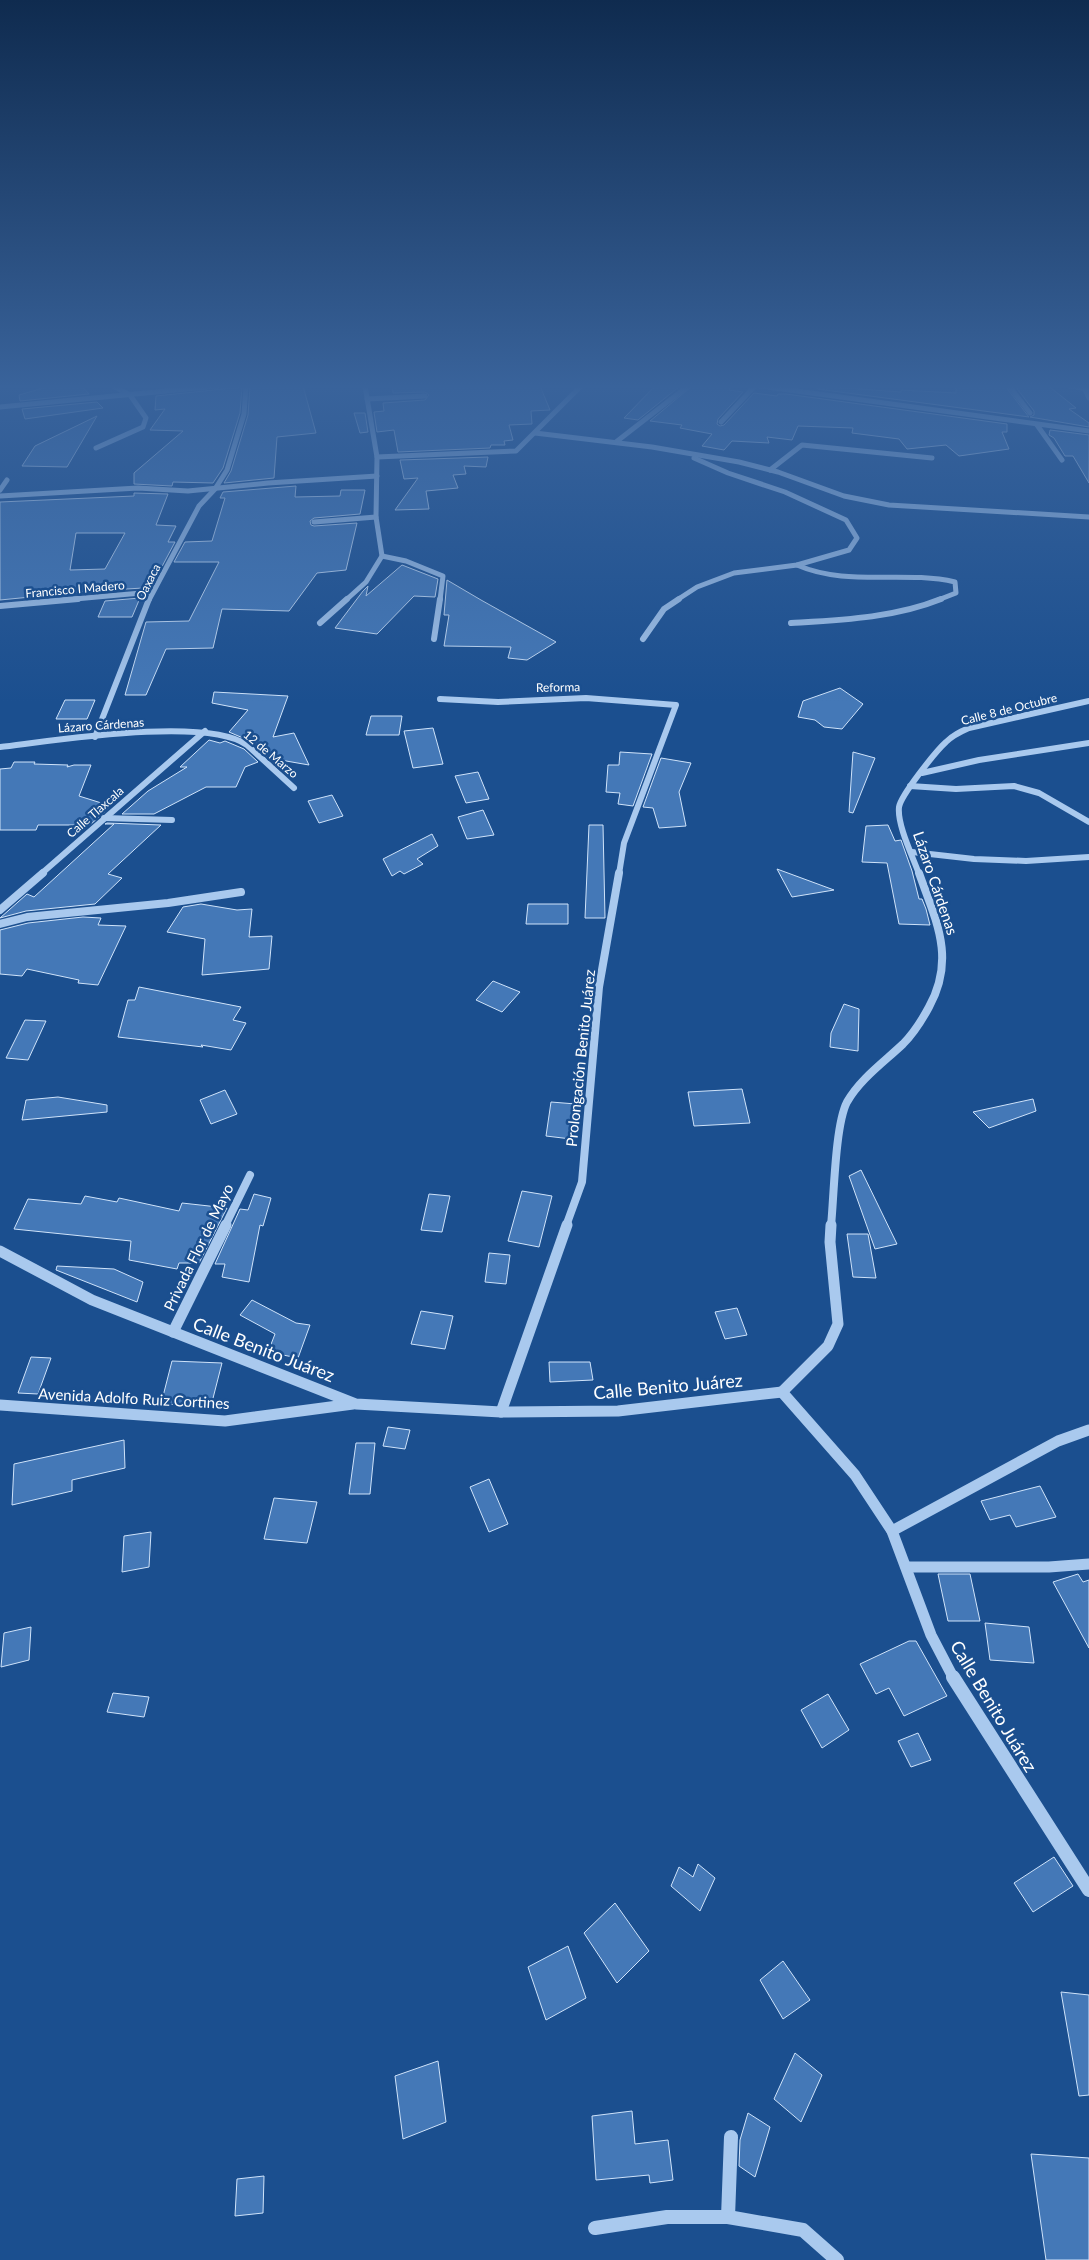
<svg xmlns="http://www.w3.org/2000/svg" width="1089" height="2260" font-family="Lato,sans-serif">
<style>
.building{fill:#4478b7;stroke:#cfe3fa;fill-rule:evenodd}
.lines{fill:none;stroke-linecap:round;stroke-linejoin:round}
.minor-far4{stroke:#a9c9ee;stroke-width:5}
.minor-far3{stroke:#a9c9ee;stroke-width:6}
.minor-far2{stroke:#a9c9ee;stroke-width:8}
.minor-far1{stroke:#a9c9ee;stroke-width:11}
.minor{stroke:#a9c9ee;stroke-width:14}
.labels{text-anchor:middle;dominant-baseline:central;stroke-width:5;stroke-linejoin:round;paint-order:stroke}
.far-street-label{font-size:12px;fill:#fff;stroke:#1b4f8f}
.street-label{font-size:15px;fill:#fff;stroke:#1b4f8f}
.near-street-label{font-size:18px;fill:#fff;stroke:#1b4f8f}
</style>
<rect width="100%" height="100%" fill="#1b4f8f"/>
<g class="building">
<polygon points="50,386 82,386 89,394 20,401 19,395"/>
<polygon points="250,386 303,386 316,433 277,437 274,478 224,483 231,471 248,415"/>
<polygon points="392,386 540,386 550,410 531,411 532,424 509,425 513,440 504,441 505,445 491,445 490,448 398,452 394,430 377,432 374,412 384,411 383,403 425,400 429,395 425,392 393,393"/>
<polygon points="655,386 680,386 638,420 624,418"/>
<polygon points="692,386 732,386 729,390 743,392 718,419 717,424 720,426 724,425 754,393 777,396 778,394 786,394 1007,424 1007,432 1002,432 1009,449 959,456 946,445 907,449 899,439 852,433 853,428 798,426 792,440 767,437 769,443 732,441 724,450 702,446 712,434 680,428 682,425 650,421"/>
<polygon points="819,386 901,392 901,390 956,393 956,386 1005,386 1029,417 817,389"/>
<polygon points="1015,386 1050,387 1076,408 1069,409 1089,423 1089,427 1030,417 1034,415 1034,411"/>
<polygon points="242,387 240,413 223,468 213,483 173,482 172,486 134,484 134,473 183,431 150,430 165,409 155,410 156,396"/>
<polygon points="97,402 103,408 25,419 22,409"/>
<polygon points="354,413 365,413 368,432 360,433"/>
<polygon points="97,416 67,467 22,466 35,446"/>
<polygon points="1050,430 1089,435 1089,483 1073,456 1065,456 1054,438 1049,435"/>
<polygon points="488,457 486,467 464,466 466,474 453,475 458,488 426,491 429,509 395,510 418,478 404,479 400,460"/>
<polygon points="296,486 295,497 340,496 341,490 365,490 360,514 314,518 310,521 311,525 314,526 357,523 346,570 317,573 289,611 222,609 213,648 166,649 146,695 125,695 146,622 189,621 219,562 174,562 185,542 212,541 225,498 220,498 223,492"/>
<path d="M 134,493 L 168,494 L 156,525 L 176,526 L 168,542 L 175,542 L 158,574 L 149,574 L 143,588 L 61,593 L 61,594 L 0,600 L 0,502 L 134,496 ZM 76,533 L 125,533 L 105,569 L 70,570 Z"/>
<polygon points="402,565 438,579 435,597 414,596 377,634 335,628 363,591 368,586 366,596"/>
<polygon points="447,580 481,600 556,642 527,660 508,658 511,647 444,646 449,615 444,615"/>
<polygon points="140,598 132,617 98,617 105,601"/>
<polygon points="840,688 863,704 842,729 824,727 815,720 798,717 803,701"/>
<polygon points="214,692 288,696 273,737 294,733 309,765 269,758 250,741 229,732 248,710 212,703"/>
<polygon points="65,700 95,700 87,719 56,719"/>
<polygon points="371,716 402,716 399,735 366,735"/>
<polygon points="433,728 443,764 413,768 404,731"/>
<polygon points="209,740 220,743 225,741 244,749 258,762 245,767 236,787 206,787 154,814 122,814 148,791 187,767 180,767"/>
<polygon points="620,752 652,754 633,806 618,804 620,793 606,792 608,765 619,765"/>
<polygon points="853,752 875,758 853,813 849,812"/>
<polygon points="661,758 691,763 679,792 686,826 659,828 653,808 643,807"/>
<polygon points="14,762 35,762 34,764 68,765 67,767 74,765 91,765 79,796 111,806 90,825 38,825 36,830 0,830 0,769 11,768"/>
<polygon points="478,772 489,799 466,803 455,776"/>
<polygon points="332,795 343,816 319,823 308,801"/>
<polygon points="483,810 494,835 467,839 458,817"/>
<polygon points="107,823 161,825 108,874 122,878 95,904 26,911 0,918 27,894 34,897 114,824 105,824"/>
<polygon points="589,825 603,825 605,918 585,918"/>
<polygon points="888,825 895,841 901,840 912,871 919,899 922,899 926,909 930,925 899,924 887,863 862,862 866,826"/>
<polygon points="432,834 438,846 417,859 423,864 404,874 400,871 392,876 383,859"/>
<polygon points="777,869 834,890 792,897"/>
<polygon points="201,904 237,910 252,909 249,937 272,936 269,969 202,975 205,939 167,932 183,907"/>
<polygon points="528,904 568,904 568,924 526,924"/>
<polygon points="83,917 101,918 98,925 126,926 98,985 78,983 79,980 27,969 22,976 0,974 0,930 28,923"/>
<polygon points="493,981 520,992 502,1012 476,1000"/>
<polygon points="139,987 241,1007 233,1020 246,1023 231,1050 201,1045 203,1047 118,1037 128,1000 135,1000"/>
<polygon points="844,1004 859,1009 858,1051 830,1047 831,1033"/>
<polygon points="25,1020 46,1021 28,1060 6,1058"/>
<polygon points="742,1089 750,1123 694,1126 688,1092"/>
<polygon points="225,1090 237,1114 211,1124 200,1100"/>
<polygon points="58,1097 107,1105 107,1112 22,1120 26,1100"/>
<polygon points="1033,1099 1036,1111 989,1128 973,1112"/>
<polygon points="551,1102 576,1104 571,1139 546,1136"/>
<polygon points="861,1170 897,1244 875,1249 849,1176"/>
<polygon points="522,1191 552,1196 539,1247 508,1241"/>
<polygon points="254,1194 271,1198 263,1226 260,1225 249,1282 222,1277 225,1264 215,1264 240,1209 248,1210"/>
<polygon points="429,1194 450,1196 442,1232 421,1230"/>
<polygon points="85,1196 117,1202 119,1198 179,1211 182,1203 227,1208 199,1263 179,1263 177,1269 129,1260 131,1241 14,1229 28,1199 81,1204"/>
<polygon points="847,1234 868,1234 876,1278 853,1277"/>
<polygon points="489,1253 510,1255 506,1284 485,1282"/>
<polygon points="57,1266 114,1269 143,1282 137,1302 56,1270"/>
<polygon points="252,1300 296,1323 310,1325 298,1358 268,1352 275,1334 240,1315"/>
<polygon points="737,1308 747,1335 725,1339 715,1312"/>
<polygon points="421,1311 453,1316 445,1349 411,1344"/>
<polygon points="31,1357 51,1358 38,1394 18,1393"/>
<polygon points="172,1361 222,1363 211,1406 161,1404"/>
<polygon points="549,1362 590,1362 593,1380 550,1382"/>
<polygon points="388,1427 410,1430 405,1449 383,1446"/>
<polygon points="124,1440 125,1468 72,1480 72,1491 12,1505 14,1464"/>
<polygon points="356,1443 375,1443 370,1494 349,1494"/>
<polygon points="489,1479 508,1524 489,1532 470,1487"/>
<polygon points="1040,1486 1056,1517 1016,1527 1010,1515 990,1520 981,1501"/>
<polygon points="274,1498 317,1502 307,1543 264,1539"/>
<polygon points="151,1532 149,1567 122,1572 124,1536"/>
<polygon points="938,1574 970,1574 980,1621 948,1621"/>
<polygon points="1078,1574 1083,1582 1089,1580 1089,1648 1053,1582"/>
<polygon points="985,1623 1029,1627 1034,1663 990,1660"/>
<polygon points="31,1627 29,1660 1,1667 4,1633"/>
<polygon points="909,1641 916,1641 947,1696 904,1716 889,1688 876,1694 860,1664"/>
<polygon points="113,1693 149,1697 144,1717 107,1712"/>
<polygon points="828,1694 849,1730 822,1748 801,1710"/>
<polygon points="918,1733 931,1760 911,1767 898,1741"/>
<polygon points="1054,1857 1073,1886 1033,1912 1014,1883"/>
<polygon points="698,1864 715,1878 700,1911 671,1886 679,1867 693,1877"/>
<polygon points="615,1903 649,1951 617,1983 584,1933"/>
<polygon points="568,1946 586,1998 546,2020 528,1967"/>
<polygon points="783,1961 810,2000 783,2019 760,1980"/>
<polygon points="1061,1992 1089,1995 1089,2095 1079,2096"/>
<polygon points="795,2053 822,2075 801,2122 774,2099"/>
<polygon points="438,2061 446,2122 403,2139 395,2076"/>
<polygon points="632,2111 635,2144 668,2140 673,2180 650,2183 649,2175 596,2180 592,2116"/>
<polygon points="748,2113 770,2127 755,2177 739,2166 740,2140"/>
<polygon points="1031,2154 1089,2158 1089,2260 1046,2260"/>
<polygon points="264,2176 263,2213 235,2216 237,2179"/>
</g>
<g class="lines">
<g class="minor-far4">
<polyline points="760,386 1089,431"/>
<polyline points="1009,386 1030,413"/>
<polyline points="1070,386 1089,389"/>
<polyline points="1083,386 1089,398"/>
<polyline points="367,399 425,396"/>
<polyline points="0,407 218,386"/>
<polyline points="721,422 755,386"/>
<polyline points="1037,425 1062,460"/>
<polyline points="535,433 652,447 739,462 778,472 844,496 889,505 1089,517"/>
<polyline points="616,442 688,386"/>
<polyline points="96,448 143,427 146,418 130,395 113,386"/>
<polyline points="377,457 516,451 581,386"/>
<polyline points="770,470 802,445 932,458"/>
<polyline points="0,490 7,480"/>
<polyline points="0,496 138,488 188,491 268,483 377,476"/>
<polyline points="314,522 376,517"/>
<polyline points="382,556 406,561 443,576 440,600"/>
<path d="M 797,565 C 847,587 903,570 955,582 L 956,593 L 938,600"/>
<polyline points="64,600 152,592"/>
<polyline points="149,600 199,506 215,489 227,470 244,414 246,386"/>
<polyline points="346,600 366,582 382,556 376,517 377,457 365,386"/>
<polyline points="677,600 697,587 734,573 797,565 849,550 857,538 846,520 785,492 728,473 694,458"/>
</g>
<g class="minor-far3">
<polyline points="0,606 78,599"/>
<polyline points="320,623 347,599"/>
<path d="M 791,623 C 841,620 894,618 941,599"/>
<polyline points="434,639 440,599"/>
<polyline points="643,639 664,609 679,599"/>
<polyline points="440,699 498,702 586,698 676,705 624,843 619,874"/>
<polyline points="95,737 149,599"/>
<path d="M 0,747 C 52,741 206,716 247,745 L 294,788"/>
<polyline points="922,773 979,760 1089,743"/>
<polyline points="910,786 956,789 1014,786 1039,793 1089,822"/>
<polyline points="104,818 172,820"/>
<polyline points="912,852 974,859 1026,861 1089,857"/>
<polyline points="41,874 205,731"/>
<path d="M 919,874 C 913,857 897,825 899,807 C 901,795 936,751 946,742 C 953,735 960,732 969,728 L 1089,701"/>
</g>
<g class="minor-far2">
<polyline points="0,910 43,873"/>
<polyline points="0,924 27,917 168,903 241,892"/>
<polyline points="225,1226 250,1175"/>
<polyline points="566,1226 582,1182 599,987 619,873"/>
<path d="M 831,1226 C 834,1197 835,1125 847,1102 C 860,1079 884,1062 903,1044 C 913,1034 922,1020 929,1007 C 956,958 936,921 919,873"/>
</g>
<g class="minor-far1">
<polyline points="0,1251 92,1300 356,1404 501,1412 618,1411 782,1392"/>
<polyline points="173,1332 226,1225"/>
<polyline points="782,1392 828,1346 838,1324 830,1242 831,1225"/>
<polyline points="782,1392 855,1475 892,1531 931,1635 954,1679"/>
<polyline points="0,1405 225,1421 353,1404"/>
<polyline points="501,1412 567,1225"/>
<polyline points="892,1531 1058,1441 1089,1430"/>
<polyline points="906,1567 1049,1567 1089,1564"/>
</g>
<g class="minor">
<polyline points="953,1677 1089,1890"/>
<polyline points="728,2217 731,2137"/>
<polyline points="595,2228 667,2217 728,2217 803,2230 837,2260"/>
</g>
</g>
<linearGradient id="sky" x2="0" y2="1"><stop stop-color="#0f2b4f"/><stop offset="0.55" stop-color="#39639b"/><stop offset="1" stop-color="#39639b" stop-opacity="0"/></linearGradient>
<rect width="1089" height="703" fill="url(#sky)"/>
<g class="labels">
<g class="far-street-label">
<text transform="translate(148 582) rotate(-63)">Oaxaca</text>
<text transform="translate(75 589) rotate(-5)">Francisco I Madero</text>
<text transform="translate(558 687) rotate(-1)">Reforma</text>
<text transform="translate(1009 709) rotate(-14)">Calle 8 de Octubre</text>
<text transform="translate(101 725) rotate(-4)">Lázaro Cárdenas</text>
<text transform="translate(271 754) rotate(40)">12 de Marzo</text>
<text transform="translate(95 812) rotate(-41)">Calle Tlaxcala</text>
</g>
<g class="street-label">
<text transform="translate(936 883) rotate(71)">Lázaro Cárdenas</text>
<text transform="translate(580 1058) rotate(-84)">Prolongación Benito Juárez</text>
<text transform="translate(198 1247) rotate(-64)">Privada Flor de Mayo</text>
<text transform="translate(134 1398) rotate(3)">Avenida Adolfo Ruiz Cortines</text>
</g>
<g class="near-street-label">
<text transform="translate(264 1349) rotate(21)">Calle Benito Juárez</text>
<text transform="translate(668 1386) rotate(-5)">Calle Benito Juárez</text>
<text transform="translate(994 1706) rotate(59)">Calle Benito Juárez</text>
</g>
</g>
</svg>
